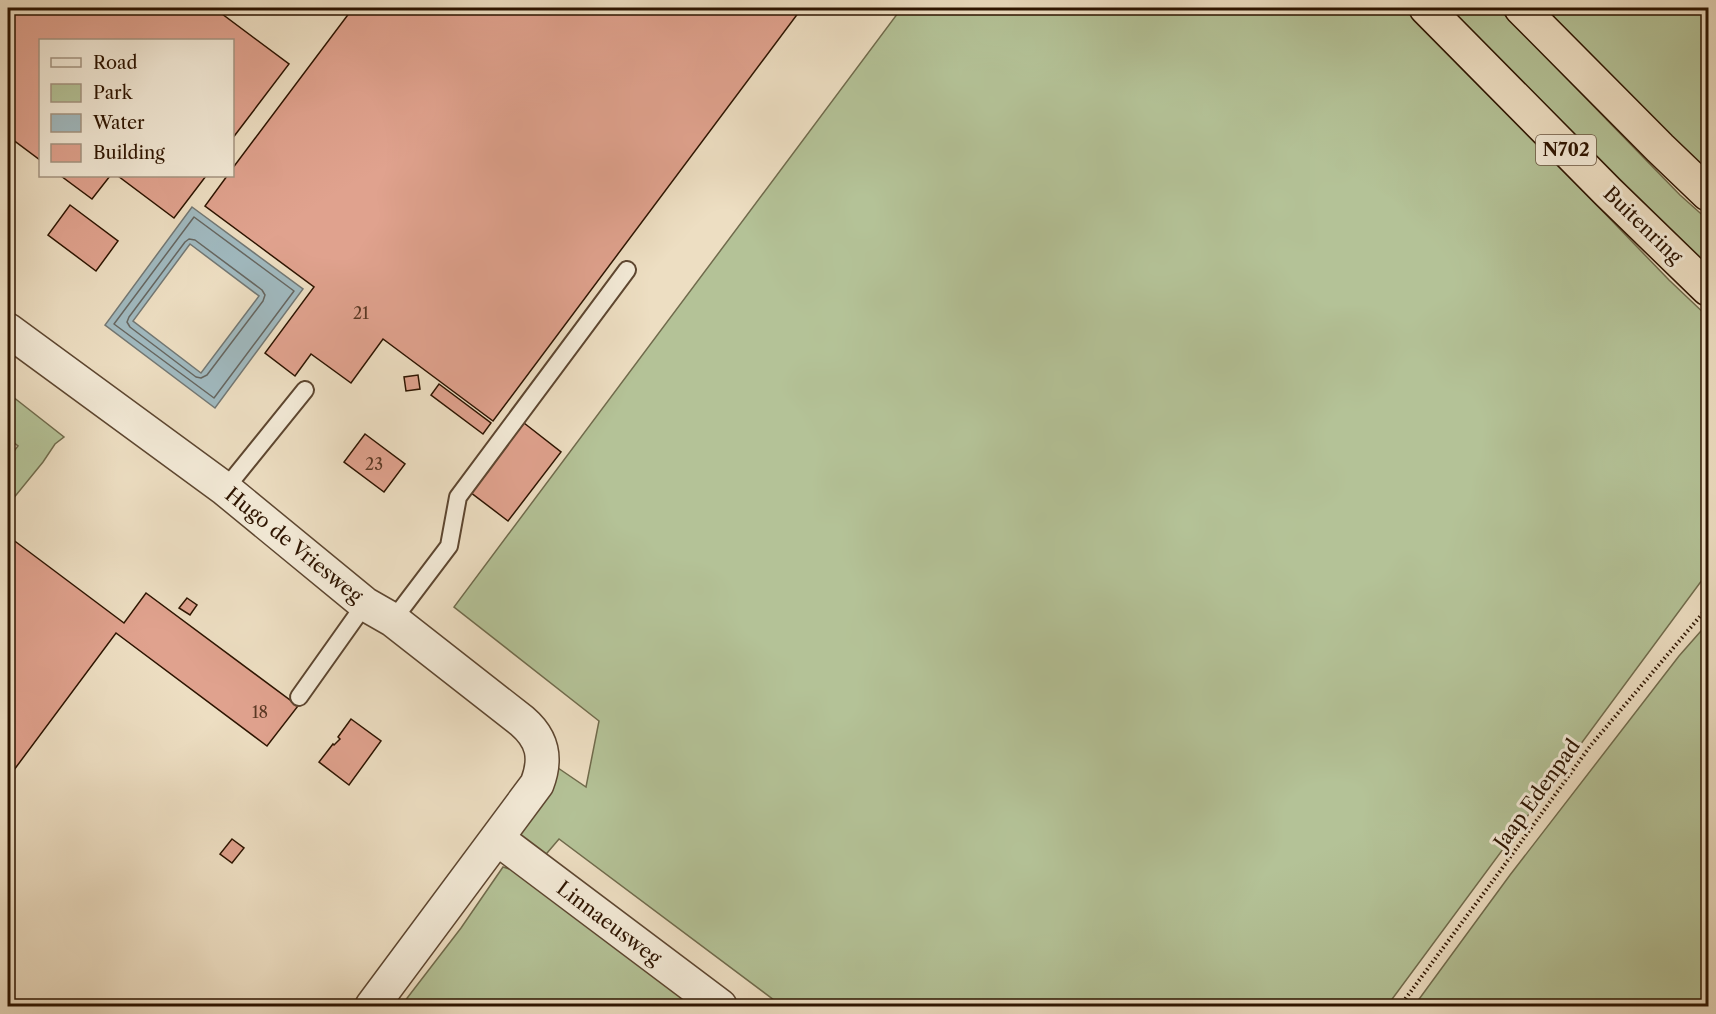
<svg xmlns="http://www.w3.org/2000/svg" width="1716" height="1014" font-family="'Libre Caslon Text',serif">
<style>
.green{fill:#b4c297;stroke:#706b4c;stroke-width:1.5}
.water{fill:#a0b9bf;stroke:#727773;stroke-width:1.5;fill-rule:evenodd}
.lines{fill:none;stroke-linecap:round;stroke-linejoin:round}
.shore{stroke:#666660;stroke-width:1.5}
.building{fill:#e0a28e;stroke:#2d1400;stroke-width:1.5}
.lane-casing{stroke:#5d4630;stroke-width:20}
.street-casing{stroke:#5d4630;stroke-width:36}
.highway-casing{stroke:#2d1400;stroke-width:36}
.path{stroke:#2d1400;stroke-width:4;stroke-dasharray:1.5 3;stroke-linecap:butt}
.lane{stroke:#f3ead7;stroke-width:16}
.street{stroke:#f3ead7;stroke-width:33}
.highway{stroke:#eddec2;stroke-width:33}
.labels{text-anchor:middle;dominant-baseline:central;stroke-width:6;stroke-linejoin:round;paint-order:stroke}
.number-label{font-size:16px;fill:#5a3824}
.shield{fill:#f3ead7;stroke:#685440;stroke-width:1.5}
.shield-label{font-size:18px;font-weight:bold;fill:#2d1400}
.street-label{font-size:20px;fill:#2d1400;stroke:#f3ead7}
</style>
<rect width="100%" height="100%" fill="#eddec2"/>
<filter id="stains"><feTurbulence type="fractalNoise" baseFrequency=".00333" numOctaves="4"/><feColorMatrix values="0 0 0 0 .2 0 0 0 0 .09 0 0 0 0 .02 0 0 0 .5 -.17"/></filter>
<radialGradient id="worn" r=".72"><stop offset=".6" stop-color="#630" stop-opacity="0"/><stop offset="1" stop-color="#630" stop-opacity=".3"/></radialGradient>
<g class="green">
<polygon points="891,8 1407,8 1669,280 1708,317 1708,572 1387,1006 782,1006 559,839 541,860 519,834 558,768 586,787 599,721 454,607 898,13"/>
<polygon points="1444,8 1498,8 1680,195 1708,220 1708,267 1613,179"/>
<polygon points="1539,8 1708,8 1708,175"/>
<polygon points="8,393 64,437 55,444 43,462 8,505 8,459 18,446 8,438"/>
<polygon points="1708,623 1708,1006 1414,1006 1510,875 1679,656"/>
<polygon points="503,867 523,873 698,1006 401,1006 461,928"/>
</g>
<path class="water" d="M 192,207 L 303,289 L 215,408 L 105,325 ZM 190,244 L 259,296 L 201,373 L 133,321 Z"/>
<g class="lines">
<g class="shore">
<polygon points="194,217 294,291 214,398 114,324"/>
<polygon points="189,239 195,240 262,290 265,295 263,301 207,375 201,378 196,377 130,327 127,322 129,317 185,242"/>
</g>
</g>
<g class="building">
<polygon points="8,8 214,8 289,64 232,139 232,40 40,40 40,160 8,136"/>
<polygon points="353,8 802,8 493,421 383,339 351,383 311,354 295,376 265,353 314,287 205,206 227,176 232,176 232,169"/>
<polygon points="61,176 110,176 92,199"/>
<polygon points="118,176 206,176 174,218"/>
<polygon points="70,205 118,241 96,271 48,235"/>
<polygon points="418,375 420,389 406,391 404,377"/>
<polygon points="439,384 491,423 483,434 431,395"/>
<polygon points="524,423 561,452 508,521 470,492"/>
<polygon points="365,434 405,464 384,492 344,462"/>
<polygon points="8,536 124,623 146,593 298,706 267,746 116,633 8,778"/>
<polygon points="187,598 197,605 190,615 179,608"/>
<polygon points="351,719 381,741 349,785 319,762 333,744 334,745 340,739 338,737"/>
<polygon points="232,839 244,848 232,863 220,854"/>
</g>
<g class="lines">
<g class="lane-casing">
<g id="lane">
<polyline points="225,489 305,390"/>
<polyline points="393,620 449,546 458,497 627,270"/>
<polyline points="299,697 365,604"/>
</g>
</g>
<g class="street-casing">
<g id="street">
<path d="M 8,330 L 225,489 L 365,604 L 393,620 L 522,721 C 543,739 547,758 537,784 L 372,1006"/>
<polyline points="498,839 720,1006"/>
</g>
</g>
<g class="highway-casing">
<g id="highway">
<polyline points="1426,8 1608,192 1708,289"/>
<polyline points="1521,8 1660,148 1708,194"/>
</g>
</g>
<polyline class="path" points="1400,1006 1498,874 1591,745 1708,607"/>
<use href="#lane" class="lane"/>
<use href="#street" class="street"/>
<use href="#highway" class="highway"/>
</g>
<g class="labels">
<g class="number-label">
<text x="361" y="313">21</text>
<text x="374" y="464">23</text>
<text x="260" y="712">18</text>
</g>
<rect class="shield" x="1536" y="135" width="60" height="30" rx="4.5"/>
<g class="shield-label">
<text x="1566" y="150">N702</text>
</g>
<g class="street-label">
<text transform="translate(1643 225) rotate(44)">Buitenring</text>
<text transform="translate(294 545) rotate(39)">Hugo de Vriesweg</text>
<text transform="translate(1537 794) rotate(-54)">Jaap Edenpad</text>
<text transform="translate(609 923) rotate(37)">Linnaeusweg</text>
</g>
</g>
<rect width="1716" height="1014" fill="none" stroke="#eddec2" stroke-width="30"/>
<rect x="9" y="9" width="1698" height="996" fill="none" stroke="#2d1400" stroke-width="3"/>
<rect x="15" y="15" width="1686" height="984" fill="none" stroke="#2d1400" stroke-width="1.5"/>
<rect x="39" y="39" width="195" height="138" fill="#f3ead7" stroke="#a49481" stroke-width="1.5"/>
<rect x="51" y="58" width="30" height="9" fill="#f3ead7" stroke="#a49481" stroke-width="1.5"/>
<text x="93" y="69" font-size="18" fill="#2d1400">Road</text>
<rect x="51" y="84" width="30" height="18" fill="#b4c297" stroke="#a49481" stroke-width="1.5"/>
<text x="93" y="99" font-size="18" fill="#2d1400">Park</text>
<rect x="51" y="114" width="30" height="18" fill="#a0b9bf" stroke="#a49481" stroke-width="1.5"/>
<text x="93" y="129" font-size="18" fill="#2d1400">Water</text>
<rect x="51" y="144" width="30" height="18" fill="#e0a28e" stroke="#a49481" stroke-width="1.5"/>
<text x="93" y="159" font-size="18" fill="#2d1400">Building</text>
<rect width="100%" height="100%" filter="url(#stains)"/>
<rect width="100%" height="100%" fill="url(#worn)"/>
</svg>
